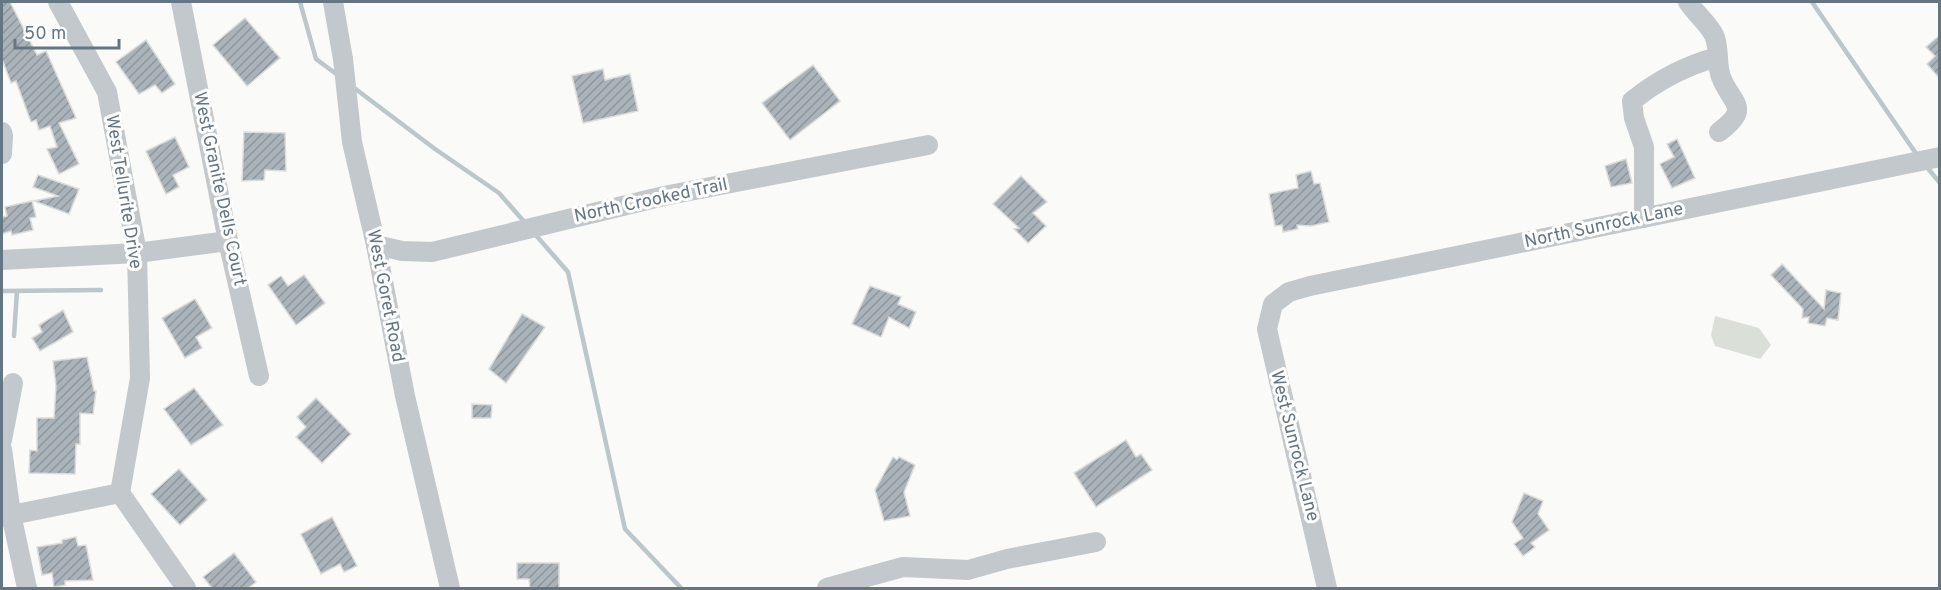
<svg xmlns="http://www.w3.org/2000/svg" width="1941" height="590" font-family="Overpass,sans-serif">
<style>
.pitch{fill:#dadfd7}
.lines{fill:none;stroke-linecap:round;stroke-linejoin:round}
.stream{stroke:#bbc7cb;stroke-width:4.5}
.building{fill:url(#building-hatch);stroke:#dcdcda;stroke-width:1.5}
.minor{stroke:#c3c8cc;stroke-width:20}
.labels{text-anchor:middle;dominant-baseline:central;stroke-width:6;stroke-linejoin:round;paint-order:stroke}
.street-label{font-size:18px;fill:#657683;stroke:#fff}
</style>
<defs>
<pattern id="building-hatch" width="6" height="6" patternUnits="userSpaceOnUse" patternTransform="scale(1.5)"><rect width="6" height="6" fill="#aab3b9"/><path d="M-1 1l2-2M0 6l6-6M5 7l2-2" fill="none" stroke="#8e969c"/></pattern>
</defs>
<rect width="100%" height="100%" fill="#fafaf8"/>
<polygon class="pitch" points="1715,316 1759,328 1771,345 1760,359 1715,346 1711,335"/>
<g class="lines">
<g class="stream">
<polyline points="300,2 316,59 339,76"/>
<polyline points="1812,2 1917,155"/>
<polyline points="353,87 435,149 499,193 527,225"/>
<polyline points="1926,166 1940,183"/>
<polyline points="534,233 568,272 625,529 681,588"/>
<polyline points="2,291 101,290"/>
<polyline points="14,336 17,291"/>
</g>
</g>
<g class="building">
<polygon points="2,2 10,2 37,55 46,51 76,118 59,123 79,164 59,174 47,149 57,147 50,126 39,130 36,120 31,122 16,81 11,83 2,59"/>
<polygon points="245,18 280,58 247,86 213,45"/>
<polygon points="1940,35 1940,79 1927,64 1935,56 1926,47"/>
<polygon points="146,40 175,84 162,93 155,85 139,94 116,62"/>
<polygon points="813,65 840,101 790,140 762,103"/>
<polygon points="603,69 605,80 630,74 638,111 583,123 572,76"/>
<polygon points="244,132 285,133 286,171 265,170 264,180 242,181"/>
<polygon points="175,137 189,167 173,175 179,187 166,194 146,151"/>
<polygon points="1677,139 1695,178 1672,188 1660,164 1674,157 1667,144"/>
<polygon points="1626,159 1632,183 1611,187 1605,166"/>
<polygon points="1311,171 1314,184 1320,183 1329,222 1311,226 1297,225 1298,229 1283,232 1282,225 1275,226 1269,194 1298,188 1296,175"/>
<polygon points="38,175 79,189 69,214 34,201 58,196 33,187"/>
<polygon points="1021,176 1047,202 1033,213 1046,226 1028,243 1014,229 1019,228 993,204"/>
<polygon points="32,201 36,217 30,218 33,230 12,235 11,231 2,234 2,217 7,216 5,207"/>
<polygon points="1782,264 1824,309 1826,290 1841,293 1838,320 1827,318 1825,326 1808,323 1809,317 1802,318 1803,309 1771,275"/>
<polygon points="304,275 325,303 296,325 268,285 281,276 288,286"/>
<polygon points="870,286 901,297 898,304 916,312 909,328 889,317 881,337 852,324"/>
<polygon points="195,299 212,328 196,337 202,348 185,358 162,318"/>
<polygon points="63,310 73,332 40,351 32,338 42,332 39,325"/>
<polygon points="522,314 545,327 506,383 489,369"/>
<polygon points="87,357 94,391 96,391 93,414 80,413 80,444 76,444 75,474 29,473 30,450 37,451 37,418 54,418 56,386 53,361"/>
<polygon points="194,388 223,425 191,445 164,409"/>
<polygon points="316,398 351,434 322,463 296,437 306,427 297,417"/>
<polygon points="472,404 492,405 491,418 472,418"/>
<polygon points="1126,440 1136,457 1141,454 1152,470 1096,507 1074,473"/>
<polygon points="893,457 897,460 899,457 915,465 904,492 910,516 884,521 875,490"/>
<polygon points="179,469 207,500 180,525 151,494"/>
<polygon points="1524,493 1543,501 1538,514 1549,530 1531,543 1535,547 1523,556 1514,544 1523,538 1512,522"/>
<polygon points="332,517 357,566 344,572 340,564 321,574 301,534"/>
<polygon points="76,537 78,546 86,545 93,580 65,581 65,585 54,587 52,573 42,575 37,547 62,543 62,540"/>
<polygon points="234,553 256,582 248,588 212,588 203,577"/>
<polygon points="517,563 559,563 559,588 530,588 529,579 517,579"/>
</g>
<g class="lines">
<g class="minor">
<polyline points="58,2 107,92 137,253 140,378 120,493 186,588"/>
<polyline points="181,2 228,241 259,376"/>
<polyline points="333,2 343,59 352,142 376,245 405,396 450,588"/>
<path d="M 1688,2 C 1695,13 1708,23 1714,35 C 1720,48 1716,64 1721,77 C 1732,105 1752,107 1719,132"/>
<polyline points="2,132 3,136 2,154"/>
<path d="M 1644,218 L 1644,147 L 1634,118 L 1632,101 C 1658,80 1687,65 1718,57"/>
<polyline points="376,245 402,251 432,252 664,196 928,145"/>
<polyline points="2,260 137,253 228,241"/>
<polyline points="2,440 13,383"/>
<polyline points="2,449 11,514 27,588"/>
<polyline points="2,517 120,493"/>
<polyline points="827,588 903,567 968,570 1007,559 1096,542"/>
<polyline points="1327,588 1267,329 1273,304 1289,292 1310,286 1940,157"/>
</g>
</g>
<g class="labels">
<g class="street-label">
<text transform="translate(219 189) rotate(78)">West Granite Dells Court</text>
<text transform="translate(123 192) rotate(81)">West Tellurite Drive</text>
<text transform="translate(651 201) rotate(-12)">North Crooked Trail</text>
<text transform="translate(1604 226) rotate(-12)">North Sunrock Lane</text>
<text transform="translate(385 296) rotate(79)">West Goret Road</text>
<text transform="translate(1294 446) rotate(76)">West Sunrock Lane</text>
</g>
</g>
<rect width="1941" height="590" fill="none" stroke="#657683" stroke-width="6"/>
<path d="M15 39v9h104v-9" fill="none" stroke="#657683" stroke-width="3"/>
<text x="24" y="39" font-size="18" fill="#657683" stroke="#ffffff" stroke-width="4.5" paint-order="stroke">50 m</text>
</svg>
